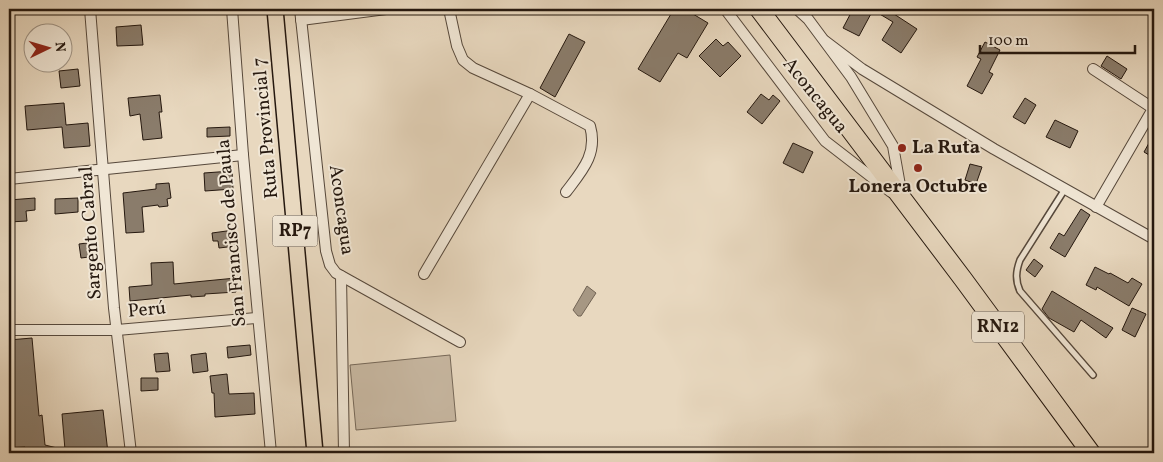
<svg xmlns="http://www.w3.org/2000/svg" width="1163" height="462" font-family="Vollkorn,serif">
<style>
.green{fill:#c7b7a1;stroke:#766858}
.water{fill:#a69783;stroke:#726455}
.building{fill:#8a7c6b;stroke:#25180f}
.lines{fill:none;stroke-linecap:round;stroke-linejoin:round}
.lane-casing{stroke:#56483b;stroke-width:8}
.street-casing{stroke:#56483b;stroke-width:12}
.primary-casing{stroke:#25180f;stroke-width:18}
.highway-casing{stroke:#25180f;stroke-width:20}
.lane{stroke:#f0e6d5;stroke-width:5}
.street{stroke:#f0e6d5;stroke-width:10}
.primary{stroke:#e8d8bf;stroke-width:15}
.highway{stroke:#e8d8bf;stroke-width:18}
.poi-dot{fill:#8f2418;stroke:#f0e6d5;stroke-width:2}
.labels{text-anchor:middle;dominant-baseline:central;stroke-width:4;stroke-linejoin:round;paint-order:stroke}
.shield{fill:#f0e6d5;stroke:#62564a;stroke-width:1}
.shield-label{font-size:18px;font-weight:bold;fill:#25180f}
.street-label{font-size:19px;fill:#25180f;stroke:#f0e6d5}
.poi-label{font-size:19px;font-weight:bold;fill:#25180f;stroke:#f0e6d5;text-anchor:start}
</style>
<rect width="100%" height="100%" fill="#e8d8bf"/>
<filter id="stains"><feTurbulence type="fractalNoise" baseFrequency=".004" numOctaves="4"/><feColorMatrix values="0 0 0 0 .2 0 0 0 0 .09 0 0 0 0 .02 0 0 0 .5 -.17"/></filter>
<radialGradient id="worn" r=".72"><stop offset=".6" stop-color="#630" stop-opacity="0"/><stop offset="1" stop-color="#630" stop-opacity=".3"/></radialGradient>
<polygon class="green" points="450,355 456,421 356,430 350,365"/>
<polygon class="water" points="587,286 596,293 581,316 578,316 573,310"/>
<g class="building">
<polygon points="674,9 689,9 688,11 708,23 687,58 678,53 660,82 638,69"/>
<polygon points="853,9 897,9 894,14 917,29 901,53 882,40 893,22 873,10 859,36 843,28"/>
<polygon points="141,25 143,45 117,46 116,27"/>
<polygon points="569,34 585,42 555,97 540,88"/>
<polygon points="716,39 723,46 728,42 741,56 720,77 699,56"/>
<polygon points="985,42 1000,50 989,72 993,74 982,94 967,86 981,59 977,57"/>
<polygon points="1107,56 1127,69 1121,79 1101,66"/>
<polygon points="78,69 80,86 61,88 59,71"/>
<polygon points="761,94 769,100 773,95 780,101 762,124 747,112"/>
<polygon points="160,95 162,112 159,112 162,138 143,140 140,114 130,116 128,98"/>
<polygon points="1025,98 1036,105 1025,124 1013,117"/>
<polygon points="64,103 66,125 88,123 90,146 64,148 62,127 27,130 25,106"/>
<polygon points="1055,120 1078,131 1070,148 1046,137"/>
<polygon points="230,127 230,136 207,137 207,128"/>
<polygon points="1154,134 1154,158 1144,152"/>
<polygon points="793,143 813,152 803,173 783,163"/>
<polygon points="970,164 982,167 976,184 965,180"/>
<polygon points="232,171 233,189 205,191 204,173"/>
<polygon points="169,183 171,198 167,199 168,206 159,207 158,205 142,207 144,232 126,233 123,193 156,189 156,184"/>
<polygon points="35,198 35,210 26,211 27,221 9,222 9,200"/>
<polygon points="78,198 78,212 55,214 55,199"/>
<polygon points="1081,209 1090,215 1065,257 1050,248 1059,233 1064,236"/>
<polygon points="234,230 236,246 219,248 218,241 213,241 212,233"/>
<polygon points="95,242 97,256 81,258 79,244"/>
<polygon points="1034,259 1043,266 1035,277 1026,270"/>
<polygon points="173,262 174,284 236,278 236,292 205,294 205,296 191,297 191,295 130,301 129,287 152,285 151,263"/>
<polygon points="1095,267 1109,274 1110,273 1128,283 1132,278 1142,284 1129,306 1097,287 1096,290 1086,285"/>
<polygon points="1052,291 1113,328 1106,338 1081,320 1074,332 1049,318 1042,309"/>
<polygon points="1132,308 1146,314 1135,337 1122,330"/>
<polygon points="32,338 39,416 42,415 45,445 65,450 62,414 103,410 108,453 25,453 25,447 9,448 9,415 11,415 9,384 9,340"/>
<polygon points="250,345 251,355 228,358 227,347"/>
<polygon points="168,353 170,371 156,372 154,354"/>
<polygon points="206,353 208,371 193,373 191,355"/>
<polygon points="227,374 229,394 254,393 255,414 215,417 214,393 212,393 210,376"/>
<polygon points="141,378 158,378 158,390 141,391"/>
</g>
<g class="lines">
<g class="lane-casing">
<path id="lane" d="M 1065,189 L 1020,260 C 1016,271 1015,280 1020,291 L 1093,375"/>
</g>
<g class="street-casing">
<g id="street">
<polyline points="90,9 114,308 131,453"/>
<polyline points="232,9 243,155 271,453"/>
<polyline points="300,9 326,251 330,265 336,273 460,342"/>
<path d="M 449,9 L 457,46 L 463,60 L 473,68 L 530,94 L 590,126 C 598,154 582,171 566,192"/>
<polyline points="725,9 825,141 891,192"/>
<polyline points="797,9 808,19 851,77 893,146 901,191"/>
<polyline points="301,20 386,9"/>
<polyline points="825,41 862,69 994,149 1154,239"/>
<polyline points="1093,69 1154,109"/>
<polyline points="9,179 243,155"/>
<polyline points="1096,207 1154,107"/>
<polyline points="424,274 530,94"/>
<polyline points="341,276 344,453"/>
<polyline points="9,330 117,330 257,318"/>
</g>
</g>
<g class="primary-casing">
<polyline id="primary" points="275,9 315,453"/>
</g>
<g class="highway-casing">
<polyline id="highway" points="759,9 963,279 1091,453"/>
</g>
<use href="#lane" class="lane"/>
<use href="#street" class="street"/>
<use href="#primary" class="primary"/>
<use href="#highway" class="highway"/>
</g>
<g class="poi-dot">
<circle cx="902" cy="148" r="5"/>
<circle cx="918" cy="168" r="5"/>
</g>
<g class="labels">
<g class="shield">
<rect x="272.5" y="215.5" width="45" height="31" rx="4"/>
<rect x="972" y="311.5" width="52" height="31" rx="4"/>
</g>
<g class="shield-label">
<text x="295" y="231">RP7</text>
<text x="998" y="327">RN12</text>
</g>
<g class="street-label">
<text transform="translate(815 96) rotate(51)">Aconcagua</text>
<text transform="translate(266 128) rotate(-95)">Ruta Provincial 7</text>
<text transform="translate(341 210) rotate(82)">Aconcagua</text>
<text transform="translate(91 233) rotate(-94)">Sargento Cabral</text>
<text transform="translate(232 233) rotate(-95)">San Francisco de Paula</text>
<text transform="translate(147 310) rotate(-5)">Perú</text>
</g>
<g class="poi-label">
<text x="912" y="148">La Ruta</text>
<text x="918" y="187" text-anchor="middle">Lonera Octubre</text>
</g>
</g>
<rect width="1163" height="462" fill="none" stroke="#e8d8bf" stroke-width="30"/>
<rect x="10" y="10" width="1143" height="442" fill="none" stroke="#25180f" stroke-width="2.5"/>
<rect x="15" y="15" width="1133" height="432" fill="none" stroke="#25180f"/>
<g transform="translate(48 48) rotate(85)"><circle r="24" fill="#f0e6d5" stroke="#9f9486"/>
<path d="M0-4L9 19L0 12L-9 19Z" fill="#8f2418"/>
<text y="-8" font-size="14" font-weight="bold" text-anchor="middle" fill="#25180f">N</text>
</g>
<path d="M980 45v8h155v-8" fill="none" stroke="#25180f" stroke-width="2.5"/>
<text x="988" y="45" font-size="15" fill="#25180f" stroke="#f0e6d5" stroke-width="4" paint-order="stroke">100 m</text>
<rect width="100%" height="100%" filter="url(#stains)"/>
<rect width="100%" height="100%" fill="url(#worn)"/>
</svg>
